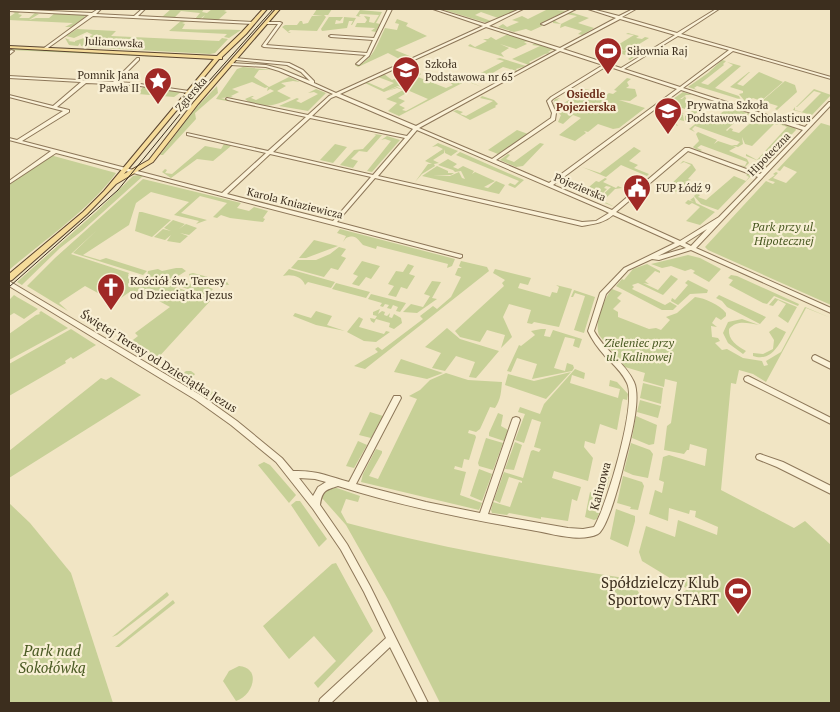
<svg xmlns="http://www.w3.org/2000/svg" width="840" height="712" font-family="'PT Serif',serif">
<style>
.green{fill:#c7d097}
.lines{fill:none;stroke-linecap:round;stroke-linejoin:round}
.minor-casing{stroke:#8d7759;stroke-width:2}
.major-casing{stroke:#5a442e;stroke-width:2}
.minor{fill:#fbf2d8;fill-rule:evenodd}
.major{fill:#f6dc9a;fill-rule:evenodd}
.tram{stroke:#3c2e1e;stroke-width:1}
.labels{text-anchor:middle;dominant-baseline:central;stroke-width:4.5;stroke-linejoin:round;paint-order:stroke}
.far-street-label{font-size:11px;fill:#3c2e1e;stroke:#f8efd4}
.far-poi-label{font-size:11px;fill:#3c2e1e;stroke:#f8efd4;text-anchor:start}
.far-neighbourhood-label{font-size:11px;font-weight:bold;fill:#6b2e1b;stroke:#f8efd4}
.park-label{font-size:12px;font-style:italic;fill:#4a5a23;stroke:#f8efd4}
.poi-label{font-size:12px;fill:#3c2e1e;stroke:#f8efd4;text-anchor:start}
.street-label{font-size:12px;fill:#3c2e1e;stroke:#f8efd4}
.near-poi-label{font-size:15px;fill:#3c2e1e;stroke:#f8efd4;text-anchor:end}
.near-park-label{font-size:15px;font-style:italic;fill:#4a5a23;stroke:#f8efd4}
</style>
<rect width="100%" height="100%" fill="#f1e5c4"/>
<g class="green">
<polygon points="171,9 204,9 202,12 207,13 212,9 211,9 229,9 224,11 227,12 218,20 202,19 205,15 200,19 195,19 200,13 181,11 174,18 162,17"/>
<polygon points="317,9 332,9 328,15 324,15 326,17 317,31 290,30 288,32 291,32 289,33 282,27 285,25 297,25 300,21 302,21 303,24 308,23 312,16 323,16 313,15"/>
<polygon points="441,9 513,9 516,10 498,18 481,12 475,15 491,21 487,23"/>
<polygon points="548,9 566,11 541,23 542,26 531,31 526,29 514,32 498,27 503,24 507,27 519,22 512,20 522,16 528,19"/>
<polygon points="360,10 382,12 376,23 380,24 376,32 371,31 375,28 355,27 357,23 365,23 367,20 364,16 370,17 369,22 374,23 379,15 360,14 359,16 361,17 356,16"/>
<polygon points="13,12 34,12 20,12 18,14 22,15 19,18 29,18 35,13 39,14 29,20 36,18 49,18 55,13 86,15 84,17 87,16 71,27 65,27 73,23 9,20 9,17 15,13"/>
<polygon points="570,12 589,18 578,23 594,28 582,35 578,34 582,31 565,26 560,28 561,24 553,23 553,20 561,24 577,16 566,14"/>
<polygon points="329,17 343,17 340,21 336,20 335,24 343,23 344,17 356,18 352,25 351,25 353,21 349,21 347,28 322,31 321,29"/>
<path d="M 397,19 L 408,23 L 406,26 L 427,36 L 395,50 L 412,57 L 403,61 L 388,53 L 358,67 L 355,65 C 372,64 378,42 385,28 L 397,30 L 399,24 L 395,23 Z"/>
<path d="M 182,20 L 188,21 L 182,23 L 185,24 L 182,29 C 204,30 220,29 241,30 L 229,38 L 224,37 L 227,34 L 169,31 Z"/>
<polygon points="77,29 116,31 111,36 219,41 222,38 228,39 215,53 210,54 86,47 81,46 80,43 78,46 69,45 65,38 70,40 68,41 75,42 75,41 93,35 87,32 74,38 66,36"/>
<polygon points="504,32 531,41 524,42 527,44 516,49 500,44 509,48 501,53 504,57 468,46 470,44 475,47 487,41 483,39 488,39 491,37 496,40 508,34 499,33"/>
<polygon points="628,33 639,36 636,38 642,39 645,37 649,38 628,51 637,55 630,60 628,59 631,57 604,48 606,47 626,51 609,44 611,43 616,46 634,35 626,34"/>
<polygon points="537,42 555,48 548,52 550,53 545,54 529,62 531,64 529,65 512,59 540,46 532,45"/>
<polygon points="9,48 207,59 9,50"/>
<polygon points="500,58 526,66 516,69 517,71 503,67 489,75 484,73 474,79 477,75 504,61 496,59"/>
<polygon points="722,60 726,61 723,64 724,65 701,83 708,85 733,65 727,62 741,66 715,88 739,96 742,102 736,102 739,99 697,86 694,88 697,90 688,87 708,73"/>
<polygon points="410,63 414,66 413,68 421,74 418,77 446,88 453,85 449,82 458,77 482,87 466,81 399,116 388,111 397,103 386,99 403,90 397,88 387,91 397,87 408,92 398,98 405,101 399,105 405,108 402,110 406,111 428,99 398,86 384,92 365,83 367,82 383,89 394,83 378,77 384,74 392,80 413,71 408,67 401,67"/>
<path d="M 243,67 L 272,70 L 259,70 L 254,77 L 269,87 L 289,77 L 300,82 L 293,81 L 281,83 L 286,86 L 277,91 L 291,98 C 278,105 258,111 245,99 L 252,96 L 254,96 L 251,98 L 256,100 L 274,91 L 270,89 L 267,91 L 268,87 L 265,88 L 252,82 L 232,89 L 239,92 L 231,96 L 233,97 L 221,98 L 229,100 L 227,101 L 216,99 L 237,69 Z"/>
<polygon points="749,72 750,72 737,84 743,86 759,72 783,82 761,101 753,98 743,104 744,100 739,94 743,93 743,91 730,87"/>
<path d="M 627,78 L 631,79 L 627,82 L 629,86 L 626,88 L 635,89 L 637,96 L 630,101 L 619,100 L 645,108 L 619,128 L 613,129 L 598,124 L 588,132 L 584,131 L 586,133 L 575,141 L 559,135 L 581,118 L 573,115 L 563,124 L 558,122 L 561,115 C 557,113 551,104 555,99 L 560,98 L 557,100 L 564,103 L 586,89 L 606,95 L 609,93 L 613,94 L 617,91 L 614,90 Z"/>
<polygon points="785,81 795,85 797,92 777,110 775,109 778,106 762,101"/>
<polygon points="217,86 218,93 195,113 196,119 163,155 160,155 195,109"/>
<polygon points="143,87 181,92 174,97 138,94"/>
<polygon points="316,89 326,93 308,111 279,106 297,98 299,99 296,101 301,103 318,94 314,92 308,93"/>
<polygon points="814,89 831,95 812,115 793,110 795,107 795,110 802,112 821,93 814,91 797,107 796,107"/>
<polygon points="683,92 692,95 686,95 680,99 682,99 685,96 687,101 706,106 685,121 685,114 690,115 693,112 674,105 671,108 675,110 672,111 684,113 682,114 683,115 684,121 680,120 676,123 678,126 673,124 682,116 660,108 665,108 663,106"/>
<polygon points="482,96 494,100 498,104 495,106 496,107 470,120 453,111 457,110 463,112 460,114 466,116 493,101 480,98"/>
<polygon points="715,104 720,104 747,112 726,130 727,131 730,128 733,129 732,131 739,133 757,117 745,115 748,113 767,119 768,120 764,121 767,123 770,120 776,122 752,146 745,144 742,137 743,144 738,147 731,145 737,145 740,142 695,126 692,129 695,132 689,129 699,121 699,117 710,123 728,107"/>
<polygon points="778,122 795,128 796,130 764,163 746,156 746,154 757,160 787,127 779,124 775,125"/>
<polygon points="821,123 831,126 831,305 708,250 705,247 766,181 773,184 775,182 768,180 775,175 773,174 776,172 778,173 773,178 786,183 797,172 784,166 780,171 777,170"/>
<polygon points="517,130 528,134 498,154 488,150"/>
<polygon points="698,132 717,140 714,144 718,141 736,147 729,151 747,159 749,163 745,167 738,165 745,166 747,162 701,145 697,148 702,150 700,151 694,148 693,147 699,141 696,134"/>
<polygon points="374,134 382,135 367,152 359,151 351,159 358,161 353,168 340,165 354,150 363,149 376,135"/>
<polygon points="387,136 400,140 372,172 367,171 391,141 385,139 381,140"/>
<polygon points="438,143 458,151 451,156 445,153 444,149 444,153 433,160 439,163 434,164 435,166 422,174 415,182 428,164 432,164 425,161 443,149 437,146 432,147"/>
<polygon points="540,143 544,144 523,166 516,167 500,160 508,154 510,155 506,159 514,162"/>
<polygon points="224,144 231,146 213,161 197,159 171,178 162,172 165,169 167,170 165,173 172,174 205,146 221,149"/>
<polygon points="335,144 347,147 333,163 320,160"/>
<polygon points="634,147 641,151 629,161 638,165 634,168 649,174 647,176 621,165 606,177 582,167 600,173"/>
<polygon points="460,152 524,180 515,188 508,185 510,183 515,185 519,181 456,155"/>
<path d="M 50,155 L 116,173 C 90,209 43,241 9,270 L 9,185 Z"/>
<polygon points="448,159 457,164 453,167 458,169 463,166 474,171 472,174 475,172 495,181 484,187 488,188 496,181 505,185 499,194 422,176 437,166 448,171 448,173 454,173 451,175 433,175 450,176 459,172 462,178 465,179 461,171 455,172 453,170 438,165"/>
<polygon points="683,161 692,164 696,170 688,179 691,180 684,182 687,183 686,185 683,184 679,188 685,192 683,194 662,187 668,187 691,165 684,162 680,164"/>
<polygon points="748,173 753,174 718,210 701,204 694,196 697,193 700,195 698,197 706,200 734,176 746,181 749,177 746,175"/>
<polygon points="138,175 143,176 82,231 60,248 24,283 22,285 17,282 96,212 133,176"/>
<polygon points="567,178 589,187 596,181 599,182 605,178 607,179 603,182 616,188 618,186 622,188 615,189 603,201 615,207 597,200 611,187 606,186 604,188 607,189 602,194 567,179 563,183 568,185 566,186 560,184"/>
<polygon points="143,179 241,203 237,208 249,211 254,207 268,211 263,218 265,219 263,222 230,218 221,215 217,218 213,217 227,203 200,196 181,213 207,220 196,224 199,221 174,215 189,202 151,192 136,203 129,225 83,255 100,260 106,258 147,271 143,275 73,253 97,230 71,254 129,273 128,275 142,279 144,277 212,299 156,360 129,343 138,336 135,333 170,307 148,295 131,291 118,300 115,298 109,299 85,286 59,303 68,311 27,286 55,258"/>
<polygon points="694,197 696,203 715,212 700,225 686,221 700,207 692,203 689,205 685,203 688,200 694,202 690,200"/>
<polygon points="139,212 142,212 171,220 152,237 135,231"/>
<polygon points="173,220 185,224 179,229 186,224 197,228 189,235 180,233 188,236 180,243 167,241 171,235 165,240 154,237 163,229 171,231 164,228"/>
<path d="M 340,229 L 455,259 L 452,266 L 447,268 L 448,264 L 377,246 L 376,249 L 363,245 C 357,239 356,234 346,238 L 343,242 L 346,236 L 337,233 Z"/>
<polygon points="314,240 338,246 306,258 299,258"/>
<polygon points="339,247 346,249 341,256 346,258 338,270 331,268 324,277 291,268 298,260 316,260 330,254"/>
<polygon points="688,255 700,258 721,269 709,282 693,273 695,271 691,269 685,271 671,266 662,268 651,264"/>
<polygon points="362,261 380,266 371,279 366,277 359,286 352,284 358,276 353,274"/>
<polygon points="461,261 487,267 489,271 365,369 354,366 378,352 375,349 378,347 382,350 423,319 420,316 433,306 437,309 451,297 461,277 455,275 458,268 462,268 459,266"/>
<polygon points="408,264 414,266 409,274 415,276 407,289 401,287 396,297 388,295 394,286 388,284 396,271 403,272"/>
<polygon points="647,264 660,271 660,273 655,271 645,281 649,284 643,283 658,290 671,275 678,279 663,295 638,283 632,285 634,287 632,289 665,305 670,302 677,306 673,310 662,310 616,286 622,279 624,280 633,269"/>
<polygon points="176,268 182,268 186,271 175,278 199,287 204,282 189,277 189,274 193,273 227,282 229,285 212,283 208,287 213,289 209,294 220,298 219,299 147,276 148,271 158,269 162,271"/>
<path d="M 289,269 L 335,282 L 331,288 L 308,282 L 305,285 C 302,276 291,274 283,276 Z"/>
<polygon points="495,269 531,278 528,285 520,283 518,288 550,297 552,292 557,293 559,287 556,285 572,289 559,327 534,322 532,324 527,323 531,310 509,304 503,317 512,337 501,348 505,335 487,330 480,342 460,337 455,331 504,286 502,283 505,280 493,273"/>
<polygon points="731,275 737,276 799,304 798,306 774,296 767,304 763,303 729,285 733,280 728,278"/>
<polygon points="688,280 708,290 707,293 690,294 678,305 671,301 672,298 675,300 688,285 685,283"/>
<polygon points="432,281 441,282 432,298 437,299 417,313 403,312 411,304 423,307 430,296 424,294"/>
<polygon points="336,283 370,292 366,298 332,289"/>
<path d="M 612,289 L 622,293 L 617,298 L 621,301 L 613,309 L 618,312 L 618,317 L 649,329 L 656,328 L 661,330 L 670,320 L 666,317 L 677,313 L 695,297 C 705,298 720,305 726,313 L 726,316 L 721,320 L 716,317 L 712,323 L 717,327 L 711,326 L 712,337 L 718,338 L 720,341 L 715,343 L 722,350 L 727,349 L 743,358 L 762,361 L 764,366 L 768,365 L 766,361 L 781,352 L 805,307 L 831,318 L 806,308 L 766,382 L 753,374 L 739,370 L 736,384 L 731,383 L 721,490 L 794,528 L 805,521 L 831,545 L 831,703 L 440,703 L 389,601 L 346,525 L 322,498 L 324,492 L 334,487 L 360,496 L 358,502 L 346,499 L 341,512 L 347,523 C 440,548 536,564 631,579 L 643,600 L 650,599 L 655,609 L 688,589 L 642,561 L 639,552 L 646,526 L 675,537 L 678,520 L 717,535 L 718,527 L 695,517 L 696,511 L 690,510 L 689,514 L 669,508 L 668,521 L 649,514 L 655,490 L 662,493 L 664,482 L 659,480 L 663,457 L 669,455 L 705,466 L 707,449 L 690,444 L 689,450 L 687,450 L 684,454 L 664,450 L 667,426 L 671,423 L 677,382 L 665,379 L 664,387 L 643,381 L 645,373 L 625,367 L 599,335 C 594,323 604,298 612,289 Z"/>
<polygon points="574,290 595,297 584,333 574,330 585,296 575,293 573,297 571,297"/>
<polygon points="371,294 406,303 400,312 396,311 398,307 393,305 391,309 387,308 389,305 385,304 383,307 380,306 382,303 368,299"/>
<polygon points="14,295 17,297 38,309 24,319 14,313 9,316 9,300"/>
<polygon points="719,295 766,317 760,324 727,307 722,301 716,298"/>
<polygon points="775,298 797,307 788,323 778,316 786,304 778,300 773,306 769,305"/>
<polygon points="380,309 378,314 382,311 385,312 384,315 387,316 390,313 389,317 392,318 394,314 401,318 402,323 394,329 389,327 390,323 376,319 374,323 371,321 370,318 375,319 377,316 373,315 373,312"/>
<polygon points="41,311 68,328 9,360 9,334 36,315 40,314 39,313"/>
<polygon points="316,311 332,316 327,325 345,331 316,325 293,316 295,313 311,318"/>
<polygon points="359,317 363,319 359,327 384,334 386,331 390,332 376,342 364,341 347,332"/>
<path d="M 742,319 L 759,325 C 749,324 738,319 729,329 C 728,340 737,346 746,351 L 743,354 L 728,343 L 723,333 L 728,322 Z"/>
<path d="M 776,327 L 786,332 C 779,345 771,362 753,356 L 753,353 L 763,354 L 773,349 L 774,340 L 769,332 Z"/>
<polygon points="447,328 460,339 499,351 476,378 469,377 475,362 456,356 445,371 432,368 441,353 425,347"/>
<polygon points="71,329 96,345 73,359 71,357 65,361 66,363 9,396 9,364"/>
<polygon points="541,329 546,329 544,336 550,337 553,330 582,339 579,348 573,346 575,339 565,337 554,368 565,371 567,363 573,365 574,368 572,371 532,379 537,364 517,358 511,372 507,371 519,345 521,346 535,335 531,331"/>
<polygon points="401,359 443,373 427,379 394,372"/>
<polygon points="575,369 585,373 584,379 572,375 570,383 618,398 620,389 609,386 610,380 617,382 628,394 627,400 623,399 622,402 617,430 600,424 595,444 585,441 584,447 593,458 588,481 554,471 552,478 581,487 577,501 572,499 568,521 541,517 541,519 509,513 507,515 492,513 491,510 493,502 510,507 519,482 522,483 522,481 509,477 500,503 494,500 504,472 523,478 531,451 533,450 539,452 541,449 534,447 541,422 532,419 524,443 515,440 525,414 518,412 520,407 540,414 544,404"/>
<polygon points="186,371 191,371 195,374 191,380 223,397 220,401 180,376"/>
<polygon points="571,372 546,399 505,385 508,374 534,381"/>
<path d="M 446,373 L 468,380 L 502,382 C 501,392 501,399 495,408 L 490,407 L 480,429 L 476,432 L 469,430 L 468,433 L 475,435 L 476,437 L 469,460 L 464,459 L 462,468 L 455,466 L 454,469 L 466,472 L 460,495 L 482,503 L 479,510 L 361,482 L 363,474 L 376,449 L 382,451 L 382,453 L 369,476 L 378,479 L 417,399 L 409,396 L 420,390 L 430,380 Z"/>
<polygon points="111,377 141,395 9,478 9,451 101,378 106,380"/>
<polygon points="643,383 663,388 661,404 640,398"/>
<polygon points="640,400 661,406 658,418 637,412"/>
<polygon points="370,412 383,416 371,438 359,435"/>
<polygon points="498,413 503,415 501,426 508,430 504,441 489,436 489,433"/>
<polygon points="636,416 657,425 654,444 649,445 632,438"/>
<polygon points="486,438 503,443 493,470 479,466 478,463"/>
<polygon points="358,441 367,445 354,468 346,466"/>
<polygon points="515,442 522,445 514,470 505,469"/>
<polygon points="631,443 650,450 653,454 648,478 633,475 624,471"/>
<polygon points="264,462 270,465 296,495 289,503 258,465"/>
<polygon points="603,463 612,465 607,488 598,485"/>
<polygon points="479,469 492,474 482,501 470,496"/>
<polygon points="623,476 642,482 644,486 638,510 630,509 631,507 617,503"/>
<polygon points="590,492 604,498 597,519 594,520 585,517"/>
<polygon points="296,501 300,501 327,539 319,547 291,505"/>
<polygon points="9,503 30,523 71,573 113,703 9,703"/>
<polygon points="616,509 635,516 635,521 628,547 610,539"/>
<polygon points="336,563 373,631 318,688 314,683 336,661 314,636 289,659 263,626 332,564"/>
<polygon points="167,592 169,595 167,597 117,635 112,637"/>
<polygon points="173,600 175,603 119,647 115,647"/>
<path d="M 239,666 C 262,668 253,696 236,701 L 223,681 L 229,671 Z"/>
</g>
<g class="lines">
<g class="minor-casing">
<g id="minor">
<polygon points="9,9 92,13 98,9 101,9 96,14 134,16 142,9 145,9 138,16 253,22 255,23 253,24 93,16 45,50 43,49 44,48 89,15 9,11"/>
<polygon points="388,9 392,9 369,56 359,65 356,64 366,55 264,47 262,46 278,24 267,24 266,22 280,22 282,23 266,45 367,53 373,40 331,37 329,36 331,35 374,38"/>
<path d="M 433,9 L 437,9 L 485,24 L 520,9 L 523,9 L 489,26 L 560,48 L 616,18 L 588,9 L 592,9 L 619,16 L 633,9 L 636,9 L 622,17 L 677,33 L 716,9 L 719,9 L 681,34 L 831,77 L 831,79 L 733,51 L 683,88 L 805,127 L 829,102 L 831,102 L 831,105 L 696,248 L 831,308 L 831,313 L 691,250 L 659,260 L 652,259 L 628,270 L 606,294 L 594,331 C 604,350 625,362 634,382 C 642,400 629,444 624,464 C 621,477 608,528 598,534 C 580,543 550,533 531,530 C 466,519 401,506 338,486 C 325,490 322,491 320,505 L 347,544 L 370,586 L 428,703 L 418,703 L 390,647 L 331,703 L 319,703 L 320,699 L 386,638 L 364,592 L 341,550 L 313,509 L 276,462 L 231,425 L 196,400 L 9,286 L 9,281 L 202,396 L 237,421 L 282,458 L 293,471 C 316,470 328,476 349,482 L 394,396 L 400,396 L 401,398 L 356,484 L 426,502 L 480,513 L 512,420 L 513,418 L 516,417 L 519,418 L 520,420 L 488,514 L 568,528 L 583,529 L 594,527 C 607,505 637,404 627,383 C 622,372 613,364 605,356 C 598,348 592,340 588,331 L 600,293 L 624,268 L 675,243 L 613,215 C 604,223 594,224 582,226 L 375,178 L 337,222 L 462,255 L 462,257 L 460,258 L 56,153 L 9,184 L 9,181 L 51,151 L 9,140 L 9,138 L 17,140 L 63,111 L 9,97 L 9,95 L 53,106 L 81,82 L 9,78 L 9,76 L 113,82 L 137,58 L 139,58 L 139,60 L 117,82 L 133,83 L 189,91 L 191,92 L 189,93 L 133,85 L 86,83 L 57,107 L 69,110 L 69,112 L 22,141 L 222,193 L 266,153 L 187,135 L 187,133 L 268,151 L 306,117 L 228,100 L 226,99 L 227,98 L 308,115 L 329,96 L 333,94 L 279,71 L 266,67 L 231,65 L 229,64 L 231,63 L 266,65 L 281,69 L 310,81 L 301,72 L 287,65 L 236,60 L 234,59 L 235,58 L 289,63 L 303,70 L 314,81 L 314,83 L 336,93 L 483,26 ZM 620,19 L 675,35 L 621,68 L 563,49 ZM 486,27 L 557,50 L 416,126 L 340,94 ZM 678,36 L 729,50 L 680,87 L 624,69 ZM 560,51 L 603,65 L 551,97 L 547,101 L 552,113 L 551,118 L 492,159 L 419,128 ZM 607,66 L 677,89 L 549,183 L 496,160 L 555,120 L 556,113 L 551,101 L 553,99 ZM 681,90 L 803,130 L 760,174 L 689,148 L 685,148 L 612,210 L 553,185 ZM 336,96 L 413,129 L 407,136 L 312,116 L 331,98 ZM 310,118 L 405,138 L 373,175 L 273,152 ZM 417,130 L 603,210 L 609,213 L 596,221 L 582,222 L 378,176 ZM 688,151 L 758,177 L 719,217 L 680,241 L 616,212 ZM 270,154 L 371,177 L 333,221 L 227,194 ZM 707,229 L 691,246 L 685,243 L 688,241 ZM 680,245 L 686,248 L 658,256 ZM 299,478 L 315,479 L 326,482 L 318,487 L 313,496 Z"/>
<polygon points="572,9 576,9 544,25 541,24"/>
<polygon points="11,50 14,51 9,55 9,52"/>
<polygon points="815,355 831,363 831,369 813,360 812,358 813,356"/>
<polygon points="748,376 831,418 831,424 745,381 744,379 745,377"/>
<polygon points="760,454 783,462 831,486 831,494 777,467 757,459 756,457 757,455"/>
</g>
</g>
<g class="major-casing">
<polygon id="major" points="263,9 267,9 246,34 222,57 222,59 219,59 124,174 149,160 194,102 276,9 280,9 198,104 153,162 116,184 87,214 12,280 9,281 9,274 83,212 104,191 214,59 9,48 9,46 217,56 242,32"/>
</g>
<use href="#minor" class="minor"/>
<use href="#major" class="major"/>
<polyline class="tram" points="9,287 118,190 185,108 273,9"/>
</g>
<defs>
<g id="stadium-pin" transform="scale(1.4375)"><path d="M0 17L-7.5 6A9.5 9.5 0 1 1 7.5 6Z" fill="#a02926" stroke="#f8efd4"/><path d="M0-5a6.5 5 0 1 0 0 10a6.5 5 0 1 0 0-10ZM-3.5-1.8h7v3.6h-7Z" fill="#fff"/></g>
<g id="school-pin" transform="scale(1.4375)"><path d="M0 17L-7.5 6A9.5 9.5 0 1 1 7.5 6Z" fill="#a02926" stroke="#f8efd4"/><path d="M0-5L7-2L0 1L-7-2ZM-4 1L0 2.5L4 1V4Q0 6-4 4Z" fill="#fff"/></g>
<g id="sight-pin" transform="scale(1.4375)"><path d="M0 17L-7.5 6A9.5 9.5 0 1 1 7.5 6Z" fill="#a02926" stroke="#f8efd4"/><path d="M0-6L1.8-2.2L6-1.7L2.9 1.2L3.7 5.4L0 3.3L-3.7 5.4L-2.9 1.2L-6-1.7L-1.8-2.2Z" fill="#fff"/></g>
<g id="civic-pin" transform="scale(1.4375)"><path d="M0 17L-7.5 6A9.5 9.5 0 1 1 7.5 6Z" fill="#a02926" stroke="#f8efd4"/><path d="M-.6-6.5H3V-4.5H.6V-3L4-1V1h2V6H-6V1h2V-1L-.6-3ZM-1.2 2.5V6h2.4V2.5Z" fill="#fff"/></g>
<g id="church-pin" transform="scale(1.4375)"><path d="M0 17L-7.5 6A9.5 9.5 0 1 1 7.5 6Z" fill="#a02926" stroke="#f8efd4"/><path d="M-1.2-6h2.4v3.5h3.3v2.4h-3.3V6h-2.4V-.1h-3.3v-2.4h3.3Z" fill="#fff"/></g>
</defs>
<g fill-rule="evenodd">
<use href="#stadium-pin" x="608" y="51"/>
<use href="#school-pin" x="406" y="70"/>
<use href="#sight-pin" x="158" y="81"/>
<use href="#school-pin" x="668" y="111"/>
<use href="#civic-pin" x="637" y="188"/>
<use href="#church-pin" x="111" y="287"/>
<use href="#stadium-pin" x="738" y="591"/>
</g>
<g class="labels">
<g class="far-street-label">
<text transform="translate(114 42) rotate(3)">Julianowska</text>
<text transform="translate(191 94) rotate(-49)">Zgierska</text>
<text transform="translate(769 154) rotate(-46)">Hipoteczna</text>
<text transform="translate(580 187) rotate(23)">Pojezierska</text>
<text transform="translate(295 203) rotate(14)">Karola Kniaziewicza</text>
</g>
<g class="far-poi-label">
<text x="627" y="51">Siłownia Raj</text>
<text x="425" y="64">Szkoła<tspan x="425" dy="13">Podstawowa nr 65</tspan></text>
<text x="139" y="75" text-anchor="end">Pomnik Jana<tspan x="139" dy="13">Pawła II</tspan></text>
<text x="687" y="105">Prywatna Szkoła<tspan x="687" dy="13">Podstawowa Scholasticus</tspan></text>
<text x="656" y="188">FUP Łódź 9</text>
</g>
<g class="far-neighbourhood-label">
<text x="586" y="94">Osiedle<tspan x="586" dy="13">Pojezierska</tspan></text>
</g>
<g class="park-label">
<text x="784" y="226">Park przy ul.<tspan x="784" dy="14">Hipotecznej</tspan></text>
<text x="639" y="342">Zieleniec przy<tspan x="639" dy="14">ul. Kalinowej</tspan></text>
</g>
<g class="poi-label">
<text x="130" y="280">Kościół św. Teresy<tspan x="130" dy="14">od Dzieciątka Jezus</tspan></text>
</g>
<g class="street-label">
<text transform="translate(159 361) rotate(32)">Świętej Teresy od Dzieciątka Jezus</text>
<text transform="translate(600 486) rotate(-75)">Kalinowa</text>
</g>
<g class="near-poi-label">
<text x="719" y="582">Spółdzielczy Klub<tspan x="719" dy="17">Sportowy START</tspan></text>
</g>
<g class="near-park-label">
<text x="52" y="650">Park nad<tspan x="52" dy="17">Sokołówką</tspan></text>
</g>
</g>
<rect width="840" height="712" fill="none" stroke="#3c2e1e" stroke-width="20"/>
</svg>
